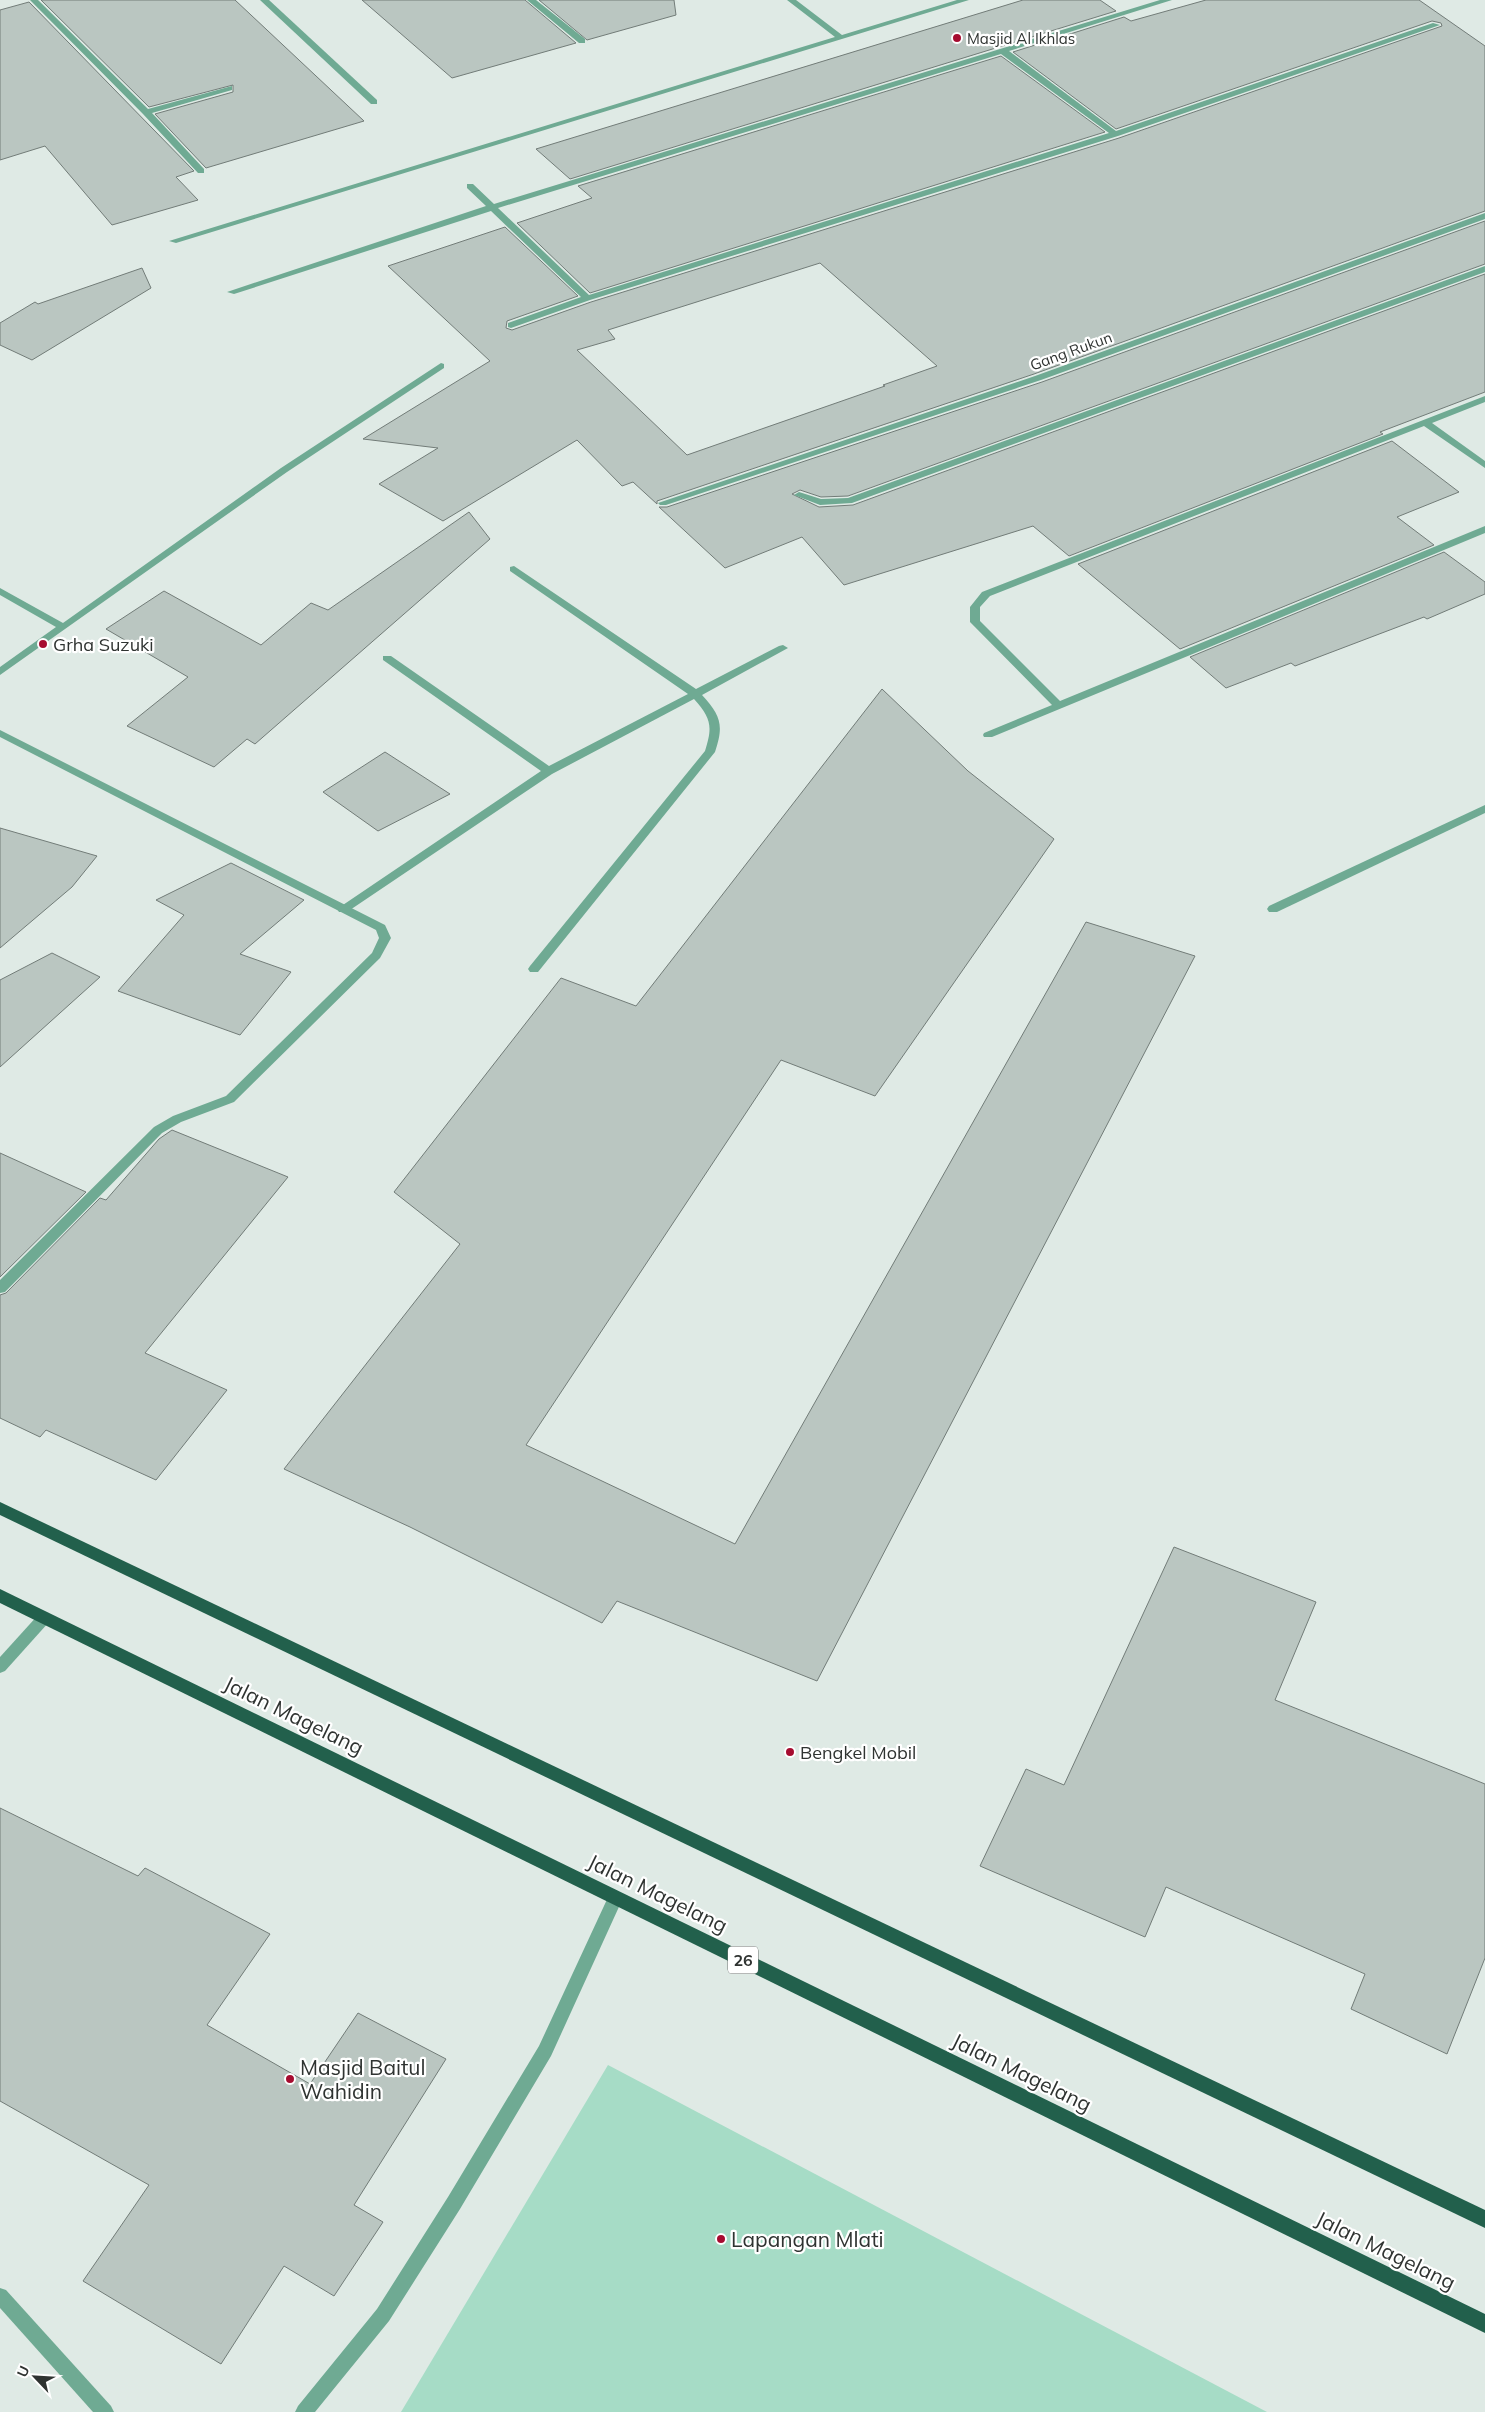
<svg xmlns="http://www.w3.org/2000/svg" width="1485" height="2412" font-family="Mulish,sans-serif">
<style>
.green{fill:#a6dcc6}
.building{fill:#bac6c1;stroke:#727c78;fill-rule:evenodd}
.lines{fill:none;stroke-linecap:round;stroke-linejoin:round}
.service{fill:#6faa93;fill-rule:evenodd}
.minor{fill:#6faa93;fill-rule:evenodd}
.trunk{fill:#22604c;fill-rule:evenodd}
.poi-dot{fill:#a60c30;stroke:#fff;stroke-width:2}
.labels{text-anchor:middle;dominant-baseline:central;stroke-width:4.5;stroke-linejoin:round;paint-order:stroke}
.far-poi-label{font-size:15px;fill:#2f3331;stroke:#fff;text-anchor:start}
.far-street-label{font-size:15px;fill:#2f3331;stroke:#fff}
.shield{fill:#fff;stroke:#6d706f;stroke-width:1}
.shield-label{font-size:16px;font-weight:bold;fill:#2f3331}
.poi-label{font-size:18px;fill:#2f3331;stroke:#fff;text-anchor:start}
.near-street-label{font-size:21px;fill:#2f3331;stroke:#fff}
.near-poi-label{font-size:21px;fill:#2f3331;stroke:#fff;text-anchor:start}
</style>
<rect width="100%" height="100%" fill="#dfeae5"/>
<polygon class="green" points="608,2065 1267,2412 401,2412"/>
<g class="building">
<polygon points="41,0 235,0 364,121 206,168 155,114 233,92 233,85 149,107"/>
<polygon points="362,0 525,0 576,43 452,78"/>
<polygon points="539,0 674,0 676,15 587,40"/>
<polygon points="1023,0 1100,0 1116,11 570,179 536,149"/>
<path d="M 1206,0 L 1419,0 L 1485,46 L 1485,211 L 1034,374 L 657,501 L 657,504 L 633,482 L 622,486 L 577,440 L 443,521 L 379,484 L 438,448 L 363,439 L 490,361 L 388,266 L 505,227 L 578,296 L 507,321 L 506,328 L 512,330 L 591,302 L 1119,138 L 1442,26 L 1441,23 L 1432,21 L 1116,129 L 1013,52 L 1124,17 L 1131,21 ZM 820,263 L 937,366 L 883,385 L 885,386 L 687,455 L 577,350 L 615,339 L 608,330 Z"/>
<polygon points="29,2 194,171 176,177 198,200 112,225 45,146 0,160 0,10"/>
<polygon points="1001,56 1105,132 590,293 517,223 592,198 578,186"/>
<polygon points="1485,221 1485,264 848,496 821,497 800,490 792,494 819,507 853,505 1485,274 1485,392 1380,432 1383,434 1069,556 1033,526 844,585 802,537 725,568 659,507 667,507 1042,382"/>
<polygon points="142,268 151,288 32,360 0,345 0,323 35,302 38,304"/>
<polygon points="1392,441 1459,492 1397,517 1434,545 1180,649 1078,564"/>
<polygon points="469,512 490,539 255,744 247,739 214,767 127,726 188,677 106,629 164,591 261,645 311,603 328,610"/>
<polygon points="1444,552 1485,582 1485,594 1427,619 1424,617 1295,666 1291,663 1226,688 1190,657"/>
<polygon points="882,689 968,771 1054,839 875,1096 781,1060 526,1445 735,1544 1086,922 1195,956 817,1681 617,1601 602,1623 410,1527 284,1469 460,1244 394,1192 561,978 636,1006"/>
<polygon points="385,752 450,794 378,831 323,792"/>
<polygon points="0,828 97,856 72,887 0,948"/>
<polygon points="231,863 304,900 240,954 291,972 240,1035 118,991 184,915 156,900"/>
<polygon points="52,953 100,977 0,1067 0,980"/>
<polygon points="172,1130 288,1177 145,1353 227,1390 156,1480 46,1430 40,1437 0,1418 0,1295 6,1293 100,1198 106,1200 159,1139"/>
<polygon points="0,1153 86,1192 0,1277"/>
<polygon points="1174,1547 1316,1602 1275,1700 1485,1784 1485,1958 1447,2054 1351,2009 1365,1974 1166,1887 1145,1937 980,1866 1026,1769 1064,1785"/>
<polygon points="0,1808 138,1876 145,1868 270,1934 207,2025 310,2084 358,2013 446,2059 354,2205 383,2222 334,2296 284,2266 221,2364 83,2281 149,2185 0,2101"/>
</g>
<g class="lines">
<path class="service" d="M 514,566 L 696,689 L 779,646 L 783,645 L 788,648 L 702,695 C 721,716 724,725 715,752 L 538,972 L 530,972 L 528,969 L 530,966 L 705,751 C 713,726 711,718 694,699 L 552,774 L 347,912 L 339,912 L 337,909 L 541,771 L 383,660 L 383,656 L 391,656 L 549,766 L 688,694 L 510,571 L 510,567 Z"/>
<g class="minor">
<polygon points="30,0 38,0 148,109 232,86 232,90 152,113 204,169 204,173 198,173 143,114"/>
<polygon points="260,0 269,0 377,100 377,104 371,104"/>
<polygon points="527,0 536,0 585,39 585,43 579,43"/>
<polygon points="787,0 796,0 842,35 957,0 969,0 176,243 169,241 835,37"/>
<path d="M 1160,0 L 1172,0 L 1009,51 L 1116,131 L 1433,23 L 1440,25 L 1118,136 L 590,300 L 511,328 L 508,327 L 508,323 L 581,297 L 491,211 L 234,294 L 227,292 L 486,206 L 467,188 L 467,184 L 473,184 L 494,204 ZM 1001,54 L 1109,133 L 589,295 L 498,208 Z"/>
<polygon points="1485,213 1485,219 1041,380 666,505 660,505 658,503 1035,376"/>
<polygon points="1485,266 1485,272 852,503 820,505 794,495 799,492 821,499 848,498"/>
<polygon points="441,363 444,364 444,368 287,472 0,675 0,667 56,627 0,595 0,588 63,623 281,468"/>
<polygon points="1485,396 1485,402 1432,423 1485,461 1485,468 1424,426 990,596 980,607 980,621 1060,701 1485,526 1485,533 992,737 984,737 983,735 984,733 1052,705 970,622 970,607 982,592"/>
<polygon points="0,730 385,925 391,938 380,958 234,1102 181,1122 162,1133 5,1292 0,1293 0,1280 154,1127 173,1116 226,1096 372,953 379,938 376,930 0,737"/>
<polygon points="1485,805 1485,813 1277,912 1269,912 1267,909 1269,906"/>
<polygon points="44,1612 49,1614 51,1618 49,1622 5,1671 0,1673 0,1657 39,1614"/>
<polygon points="615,1891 620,1893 623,1898 551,2056 460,2209 389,2321 315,2412 295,2412 298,2406 377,2309 448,2197 539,2046 610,1893"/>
<polygon points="0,2288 6,2290 111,2406 114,2412 93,2412 0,2308"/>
</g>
<g class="trunk">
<polygon points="0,1502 1485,2210 1485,2228 0,1515"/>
<polygon points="0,1589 1485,2314 1485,2333 0,1603"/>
</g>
</g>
<g class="poi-dot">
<circle cx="957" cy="38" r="5"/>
<circle cx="43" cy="644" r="5"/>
<circle cx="790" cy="1752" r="5"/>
<circle cx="290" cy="2079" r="5"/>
<circle cx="721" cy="2239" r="5"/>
</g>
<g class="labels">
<g class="far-poi-label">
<text x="967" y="38">Masjid Al Ikhlas</text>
</g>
<g class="far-street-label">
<text transform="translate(1071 351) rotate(-20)">Gang Rukun</text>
</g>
<rect class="shield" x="728" y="1946.5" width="30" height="27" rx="4"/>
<g class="shield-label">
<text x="743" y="1960">26</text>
</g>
<g class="poi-label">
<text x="53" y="644">Grha Suzuki</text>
<text x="800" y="1752">Bengkel Mobil</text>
</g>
<g class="near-street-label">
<text transform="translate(294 1715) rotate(26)">Jalan Magelang</text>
<text transform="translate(658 1893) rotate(26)">Jalan Magelang</text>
<text transform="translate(1022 2072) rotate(26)">Jalan Magelang</text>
<text transform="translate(1386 2250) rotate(26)">Jalan Magelang</text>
</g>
<g class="near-poi-label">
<text x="300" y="2067">Masjid Baitul<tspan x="300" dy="24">Wahidin</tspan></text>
<text x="731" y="2239">Lapangan Mlati</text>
</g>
</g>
<g transform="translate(35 2377) rotate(295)" stroke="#ffffff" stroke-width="4" paint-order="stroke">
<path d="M0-4L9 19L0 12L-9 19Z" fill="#2f3331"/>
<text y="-8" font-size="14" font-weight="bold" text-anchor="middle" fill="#2f3331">U</text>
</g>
</svg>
